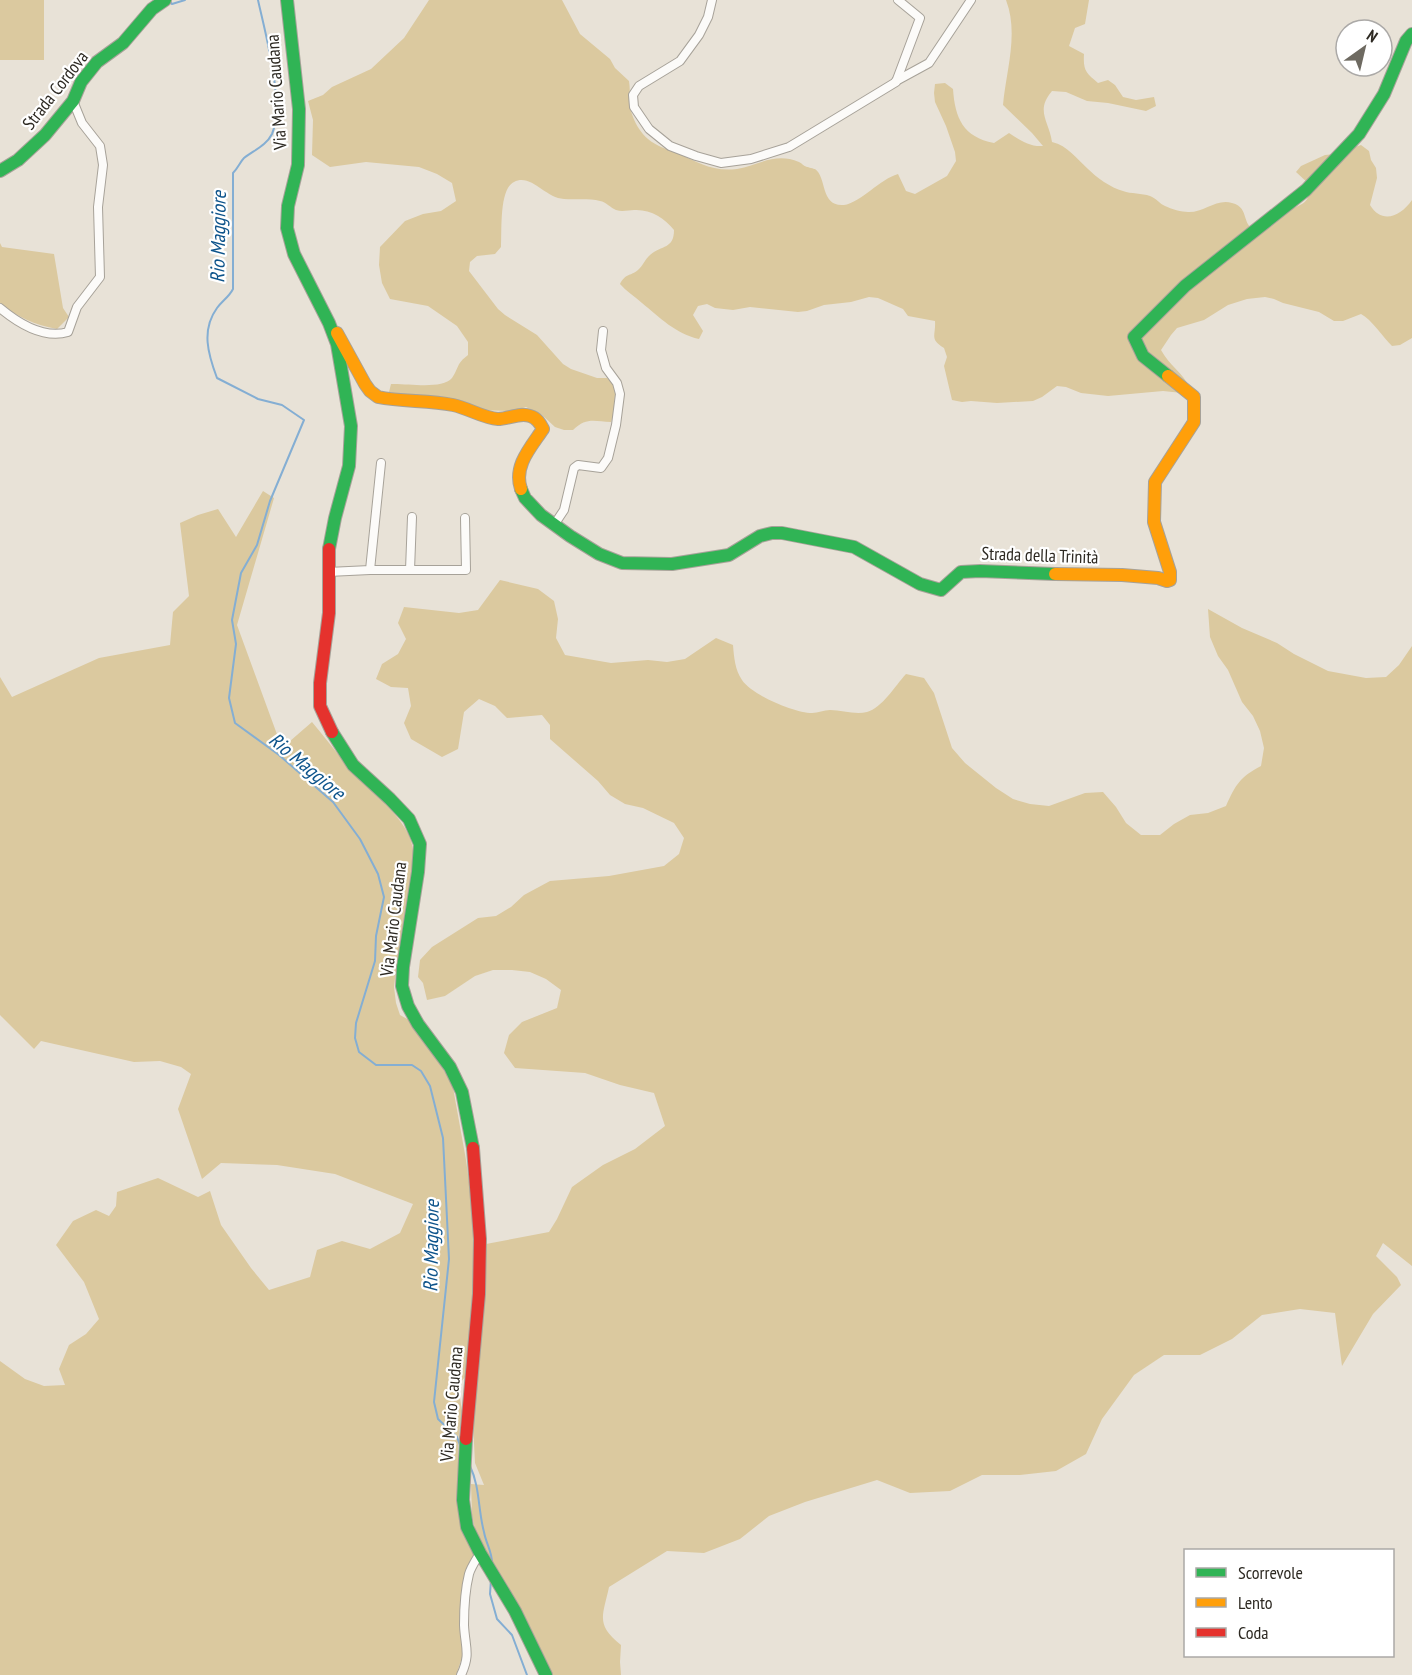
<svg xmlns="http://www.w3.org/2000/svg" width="1412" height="1675" font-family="'PT Sans Narrow',sans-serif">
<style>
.green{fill:#dbc99f}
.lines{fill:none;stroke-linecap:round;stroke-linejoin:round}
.stream{stroke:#84aed3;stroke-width:2}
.street-casing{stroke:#a7a299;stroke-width:10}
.fast-casing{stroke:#a7a299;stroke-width:14}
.slow-casing{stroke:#a7a299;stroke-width:14}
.jam-casing{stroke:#a7a299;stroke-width:14}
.street{stroke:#fcfbf9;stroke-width:8}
.fast{stroke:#30b455;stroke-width:12}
.slow{stroke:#ff9f0a;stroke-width:12}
.jam{stroke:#e5322d;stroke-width:12}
.labels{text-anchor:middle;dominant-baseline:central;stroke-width:4.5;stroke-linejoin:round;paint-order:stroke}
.street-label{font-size:18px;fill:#2d2922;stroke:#fff}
.water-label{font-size:20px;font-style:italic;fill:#0e548b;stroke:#fff}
</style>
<rect width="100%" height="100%" fill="#e8e2d7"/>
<g class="green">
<rect x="0" y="0" width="44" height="60"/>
<path d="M 429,0 L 562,0 L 580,34 L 610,59 L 615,68 L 629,81 C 631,93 628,105 633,117 C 636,125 641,133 648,139 C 656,146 667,149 677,153 C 698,162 712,172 737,169 C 759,165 775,152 799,162 C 803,164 802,165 807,167 C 808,167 814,169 815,169 C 827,177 820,207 844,205 C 860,203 880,179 898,174 L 906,191 L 915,194 L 947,176 L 956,161 L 955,152 L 946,126 L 935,102 L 934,93 L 935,84 L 945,83 L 953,89 C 955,118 963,137 994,143 L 1009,133 C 1020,140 1029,147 1043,146 L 1032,133 L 1003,105 C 1006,71 1019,34 1006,0 L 1089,0 L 1085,24 L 1075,28 L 1069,46 L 1084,54 C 1083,71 1086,73 1098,83 L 1108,80 L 1115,85 L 1123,97 L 1136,100 L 1154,97 L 1156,106 L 1146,111 L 1108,103 L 1087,101 L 1066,92 L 1052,91 C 1035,111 1049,121 1052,142 C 1068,146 1076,158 1088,169 C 1096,177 1111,188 1123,191 C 1131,194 1142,193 1150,196 C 1156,198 1160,204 1165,206 C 1171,209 1182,212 1188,212 C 1203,213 1217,198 1232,203 C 1252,208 1238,228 1262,233 C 1269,227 1276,219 1284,213 C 1298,204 1312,206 1309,184 L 1296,172 L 1301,166 L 1325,155 L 1344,153 L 1352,148 L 1361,145 L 1369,151 L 1371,160 L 1376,168 L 1377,178 L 1370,205 C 1382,225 1401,216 1412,200 L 1412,338 L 1400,345 L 1392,346 C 1383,337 1371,319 1361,314 L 1343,321 L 1334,321 L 1319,312 L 1283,303 L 1274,299 L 1265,297 L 1247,299 L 1228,305 L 1204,320 L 1177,328 L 1171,335 L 1161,350 C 1169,365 1183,373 1190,388 L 1182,393 L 1163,391 L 1108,396 L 1081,393 L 1066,387 L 1057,386 L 1042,397 L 1033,401 L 997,403 L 971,401 L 962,402 L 952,400 L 944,366 L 947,357 L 944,348 C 929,339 936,336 935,321 L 908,316 L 903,309 L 878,298 L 869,297 L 851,302 L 824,305 L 807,311 L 798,312 L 750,307 L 733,310 L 715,308 L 707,304 L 698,306 L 693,315 L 703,331 L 699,339 C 676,334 659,317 642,303 C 634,296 626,291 620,284 C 626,273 629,277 638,270 C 643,266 645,259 650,255 C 662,245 674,249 674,230 C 665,218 650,209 634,210 C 629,210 622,212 616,210 C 611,208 606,202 600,201 C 589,198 575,200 564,199 C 545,198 531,173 514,182 C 499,189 502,231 501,247 L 495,254 L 477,256 L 470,262 L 469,271 L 498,309 L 505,315 L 537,335 L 563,364 L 571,369 L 597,378 L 607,378 L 614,385 L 615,394 L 614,413 L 611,422 C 594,421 586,417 573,430 L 564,430 L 555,427 L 542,415 L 526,407 L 509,411 L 480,410 L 455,399 L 406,397 L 389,392 L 391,384 C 406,383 442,390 452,378 C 459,368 456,364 468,355 L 468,342 L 457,326 L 428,306 L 390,299 L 382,283 L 379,265 L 380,247 L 405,221 L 423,214 L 441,211 L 456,201 L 452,183 L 437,174 L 419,167 L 366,162 L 330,167 L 312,155 L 313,120 L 308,101 L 323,95 L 332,87 L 371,69 L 404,38 Z"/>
<path d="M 0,243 L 2,247 L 54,254 L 63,308 L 69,317 L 57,329 C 35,325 17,317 0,303 Z"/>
<path d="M 263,491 L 274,498 L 237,625 L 282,748 L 312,722 C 324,736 335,751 347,765 C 366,787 412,821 413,851 C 414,867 410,885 407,901 C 402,930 397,958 394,987 L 396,1003 L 400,1015 L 409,1020 L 452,1082 L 466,1160 L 475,1227 L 474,1273 L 466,1376 L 458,1385 L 462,1411 L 458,1441 L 458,1474 L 460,1516 L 475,1553 L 467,1569 L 462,1658 L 456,1675 L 0,1675 L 0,1361 L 25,1379 L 44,1386 L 65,1385 L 59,1369 L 69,1345 L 86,1334 L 99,1319 L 84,1282 L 56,1245 L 73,1221 L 96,1210 L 109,1216 L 116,1206 L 117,1192 L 158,1178 L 198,1197 L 210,1191 L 221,1225 L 251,1268 L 269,1290 L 310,1277 L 317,1250 L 342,1241 L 370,1249 L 400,1233 L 413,1204 L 335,1174 L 277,1165 L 221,1163 L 202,1179 L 178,1109 L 191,1074 L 181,1067 L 160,1061 L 134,1062 L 41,1041 L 34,1049 L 0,1015 L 0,677 L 12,697 L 99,658 L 170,645 L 173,612 L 189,596 L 180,523 L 198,515 L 218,509 L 236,537 Z"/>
<path d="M 500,580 L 538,589 L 554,601 L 558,619 L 556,638 L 565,655 L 611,663 L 648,660 L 667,662 L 685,659 L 716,638 L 733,645 C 734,657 735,670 742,680 C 752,695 794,713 812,713 C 818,713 824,710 830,710 C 842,710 855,715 867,712 C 882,708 895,686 906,674 L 924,678 L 934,693 L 952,748 L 965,763 L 996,788 L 1013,799 L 1030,804 L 1049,806 L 1085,793 L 1103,792 L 1116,807 L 1126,823 L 1141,835 L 1160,835 L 1174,824 L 1190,815 L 1208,813 L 1226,806 C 1236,784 1240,777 1261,766 L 1264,748 L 1260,731 L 1253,716 L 1242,702 L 1228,670 L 1218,656 L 1210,637 L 1208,609 L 1242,628 L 1277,643 L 1294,654 L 1328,671 L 1366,678 L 1386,677 L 1399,665 L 1412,646 L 1412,1266 L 1383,1243 L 1376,1256 L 1397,1277 L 1401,1285 L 1373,1314 L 1342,1366 L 1335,1313 L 1300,1309 L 1262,1315 L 1232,1339 L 1200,1355 L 1164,1355 L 1134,1375 L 1102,1419 L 1086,1454 L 1056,1471 L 1020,1475 L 982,1475 L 950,1491 L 910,1493 L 877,1480 L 805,1502 L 769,1516 L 740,1539 L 704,1553 L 667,1551 L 609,1587 C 603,1616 595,1624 621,1645 L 620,1662 L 621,1675 L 553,1675 L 525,1617 L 482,1545 L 475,1529 L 472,1515 L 471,1484 L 484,1485 L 475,1463 L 473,1423 L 484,1311 L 486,1244 L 549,1232 L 557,1219 L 572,1187 L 603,1165 L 635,1149 L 665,1126 L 654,1093 L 620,1085 L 585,1073 L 515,1068 L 504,1053 L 509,1035 L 522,1022 L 557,1008 L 561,990 L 546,979 L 530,972 L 512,970 L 493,970 L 475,976 L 445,996 L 427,1000 L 423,983 L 418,977 L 420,960 L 432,947 L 478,918 L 496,916 L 511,907 L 524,895 L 550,881 L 609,876 L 664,866 L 679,854 L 684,838 L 674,823 L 643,808 L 625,804 L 610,795 L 598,781 L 550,739 L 550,725 L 542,715 L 507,718 L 495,706 L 479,699 L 464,712 L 458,749 L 442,757 L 411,739 L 404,723 L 411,706 L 408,688 L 391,687 L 376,679 L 382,664 L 398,654 L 406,639 L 398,623 L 404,607 L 459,613 L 478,610 Z"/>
</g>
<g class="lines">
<g class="stream">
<path d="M 258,0 C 265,32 285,104 272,134 C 266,146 254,150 244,158 C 240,162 238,168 233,173 L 233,289 C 229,297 222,301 217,308 C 201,330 208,354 217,378 L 258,399 L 282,405 L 304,420 L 270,501 L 257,545 L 241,573 L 232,620 L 236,644 L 229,698 L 235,723 L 279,755 L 333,802 L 360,839 L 378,874 L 384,897 L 376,936 L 375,961 L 356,1023 L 355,1038 L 359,1052 L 376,1065 L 412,1065 L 421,1071 L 430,1086 L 443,1138 L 449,1259 L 434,1402 L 438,1419 L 457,1437 L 461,1448"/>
<polyline points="169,1 172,4 185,0"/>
<path d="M 470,1466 C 480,1487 478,1510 484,1532 C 486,1544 493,1553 492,1565"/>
<polyline points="491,1579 490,1594 497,1619 512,1635 527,1675"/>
</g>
<g class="street-casing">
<g id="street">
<polyline points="712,0 708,17 699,35 680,61 639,86 633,95 634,107 649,129 670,146 696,156 721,163 751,159 789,147 896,82 920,18 898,0"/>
<polyline points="896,81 929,63 971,0"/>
<path d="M 0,308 C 18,323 44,339 68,332 L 77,307 L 100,277 L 98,207 L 103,165 L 100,146 L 82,123 L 73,101"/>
<polyline points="554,525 564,510 574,468 578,465 601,468 608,458 616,425 620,394 617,383 606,368 601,350 603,331"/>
<polyline points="370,570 410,570 412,517"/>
<polyline points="410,570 466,570 465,518"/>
<polyline points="328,572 370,570 381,463"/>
<path d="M 461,1675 C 471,1654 465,1647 464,1625 C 464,1609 465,1590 469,1574 C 471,1567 476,1560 480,1553"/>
</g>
</g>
<g class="fast-casing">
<g id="fast">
<polyline points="287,0 299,109 298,165 288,206 287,228 294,254 329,323 337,344 351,426 349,466 335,518 329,549"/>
<polyline points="0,171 18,160 45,135 73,101 81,82 97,62 123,43 152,9 165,0"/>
<polyline points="1168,376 1143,356 1134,337 1185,286 1306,190 1359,134 1384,94 1406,41 1412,34"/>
<polyline points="521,489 525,498 541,515 570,536 599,554 622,563 672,564 729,555 760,536 772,533 782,533 854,547 920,584 941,590 961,572 980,571 1055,574"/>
<polyline points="332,732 353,765 390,799 409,819 420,844 418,872 403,967 402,986 408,1006 418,1024 450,1067 462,1092 473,1148"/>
<polyline points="466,1439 463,1500 467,1527 480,1553 515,1611 546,1675"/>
</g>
</g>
<g class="slow-casing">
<g id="slow">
<path d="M 337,333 L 365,384 L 370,391 L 378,397 C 402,402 428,400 453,405 C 468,408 483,418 498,419 C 509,419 520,412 530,416 C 537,418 540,423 543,429 C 531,447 513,466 521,489"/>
<polyline points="1055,574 1122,575 1158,578 1167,581 1170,580 1170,572 1154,522 1155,482 1194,422 1194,397 1168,376"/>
</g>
</g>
<g class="jam-casing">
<g id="jam">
<polyline points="329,549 329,613 320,683 320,706 332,732"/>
<polyline points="466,1439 479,1294 480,1239 473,1148"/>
</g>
</g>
<use href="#street" class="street"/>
<use href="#fast" class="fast"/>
<use href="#slow" class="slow"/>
<use href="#jam" class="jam"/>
</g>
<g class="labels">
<g class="street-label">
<text transform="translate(55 90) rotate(-52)">Strada Cordova</text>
<text transform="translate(276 92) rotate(-94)">Via Mario Caudana</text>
<text transform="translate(1040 555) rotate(2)">Strada della Trinità</text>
<text transform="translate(393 919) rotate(-83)">Via Mario Caudana</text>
<text transform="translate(451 1404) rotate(-85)">Via Mario Caudana</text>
</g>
<g class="water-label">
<text transform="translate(218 237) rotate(-89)">Rio Maggiore</text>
<text transform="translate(307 766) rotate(40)">Rio Maggiore</text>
<text transform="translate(431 1246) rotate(-89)">Rio Maggiore</text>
</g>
</g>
<rect x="1184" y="1549" width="210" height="108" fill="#ffffff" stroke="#aba9a7" stroke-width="1.5"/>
<rect x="1196" y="1568" width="30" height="9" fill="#30b455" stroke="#aba9a7" stroke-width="1.5"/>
<text x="1238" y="1579" font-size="18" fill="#2d2922">Scorrevole</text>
<rect x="1196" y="1598" width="30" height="9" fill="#ff9f0a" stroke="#aba9a7" stroke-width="1.5"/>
<text x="1238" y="1609" font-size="18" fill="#2d2922">Lento</text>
<rect x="1196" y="1628" width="30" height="9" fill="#e5322d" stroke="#aba9a7" stroke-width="1.5"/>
<text x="1238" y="1639" font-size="18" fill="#2d2922">Coda</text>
<g transform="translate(1364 48) rotate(34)"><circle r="28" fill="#ffffff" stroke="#aba9a7" stroke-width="1.5"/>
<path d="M0-4.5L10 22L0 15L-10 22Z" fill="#6e6a61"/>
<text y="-9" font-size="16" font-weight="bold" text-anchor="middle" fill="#2d2922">N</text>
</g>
</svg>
